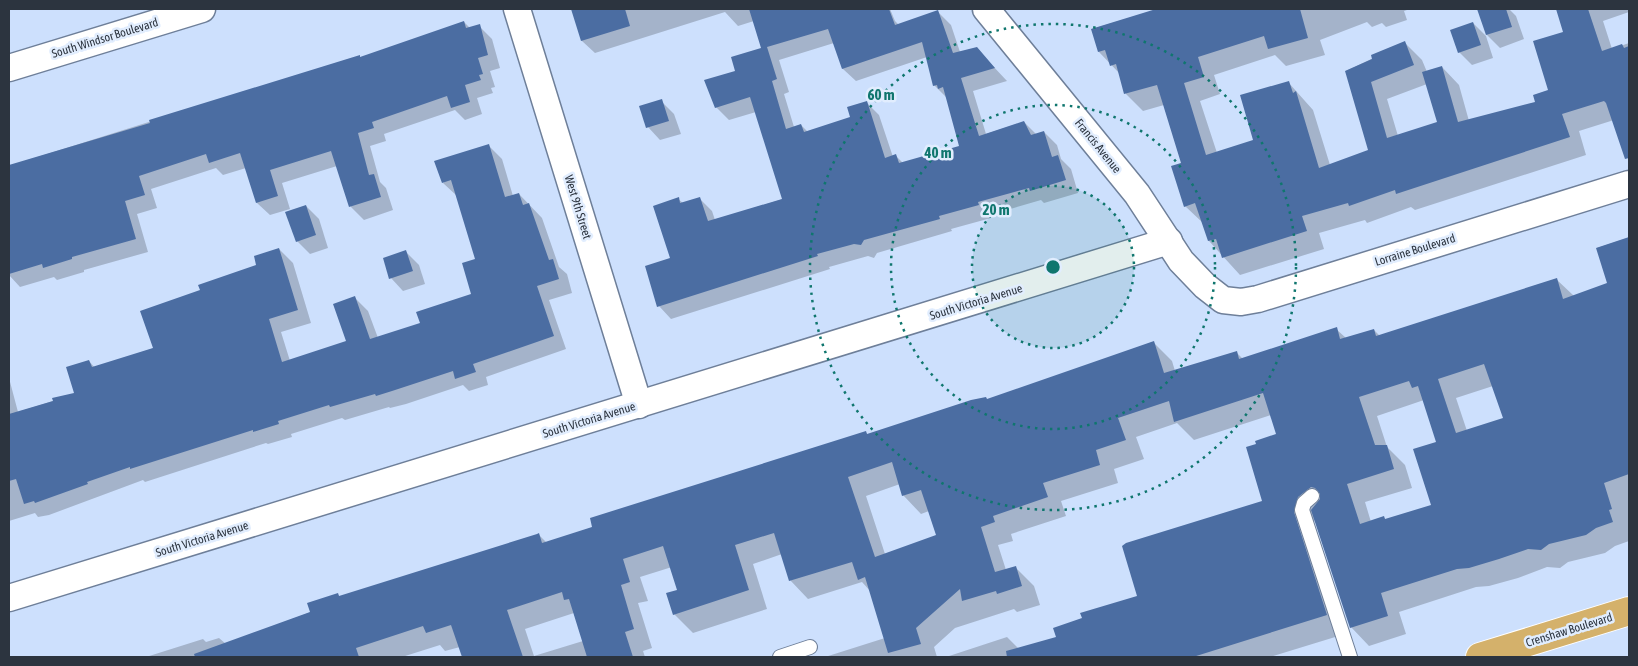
<svg xmlns="http://www.w3.org/2000/svg" width="1638" height="666" font-family="'Asap Condensed',sans-serif">
<style>
.shadow{fill:#0003;fill-rule:evenodd}
.building{fill:#4b6da2;fill-rule:evenodd}
.lines{fill:none;stroke-linecap:round;stroke-linejoin:round}
.lane-casing{stroke:#6e7f99;stroke-width:16}
.street-casing{stroke:#6e7f99;stroke-width:29}
.primary-casing{stroke:#fff;stroke-width:30}
.lane{stroke:#fff;stroke-width:14}
.street{stroke:#fff;stroke-width:26}
.primary{stroke:#d4b16b;stroke-width:28}
.ring{fill:none;stroke:#0f766e;stroke-width:2.5;stroke-dasharray:2.5 5}
.labels{text-anchor:middle;dominant-baseline:central;stroke-width:5;stroke-linejoin:round;paint-order:stroke}
.street-label{font-size:12px;fill:#2c343f;stroke:#e1edfe}
.centre{fill:#0f766e;stroke:#e1edfe;stroke-width:2.5}
.ring-label{font-size:15px;text-anchor:middle;font-weight:bold;fill:#0f766e;stroke:#e1edfe;stroke-width:5;stroke-linejoin:round;paint-order:stroke}
</style>
<rect width="100%" height="100%" fill="#cde0fd"/>
<g class="shadow">
<path d="M 572,9 L 890,9 L 895,21 L 899,25 L 938,12 L 951,25 L 960,52 L 976,48 L 1007,81 L 973,91 L 986,134 L 1024,122 L 1037,135 L 1044,132 L 1057,145 L 1061,159 L 1071,169 L 1078,193 L 1044,203 L 1041,200 L 990,215 L 991,218 L 951,229 L 952,231 L 877,253 L 874,258 L 868,256 L 829,267 L 830,269 L 671,319 L 659,306 L 671,259 L 678,199 L 683,203 L 699,198 L 712,211 L 715,220 L 783,199 L 756,112 L 729,120 L 716,107 L 763,49 L 754,21 L 738,26 L 725,12 L 595,53 L 582,41 ZM 834,43 L 843,69 L 856,81 L 927,57 L 934,85 L 947,98 L 960,147 L 903,163 L 896,156 L 893,157 L 879,115 L 866,102 L 852,118 L 808,132 L 801,125 L 794,127 L 784,94 L 789,92 L 779,60 Z"/>
<path d="M 1159,9 L 1410,9 L 1404,11 L 1407,20 L 1386,27 L 1382,23 L 1372,27 L 1367,22 L 1320,40 L 1325,55 L 1286,66 L 1275,55 L 1214,75 L 1220,94 L 1200,101 L 1217,153 L 1255,141 L 1288,82 L 1313,110 L 1330,165 L 1370,151 L 1346,71 L 1405,43 L 1422,60 L 1427,72 L 1442,67 L 1459,85 L 1469,121 L 1536,103 L 1550,91 L 1564,32 L 1557,9 L 1629,9 L 1629,12 L 1603,21 L 1612,49 L 1629,43 L 1629,136 L 1614,120 L 1579,131 L 1586,155 L 1415,210 L 1411,207 L 1367,223 L 1365,220 L 1319,233 L 1324,249 L 1240,275 L 1209,241 L 1203,223 L 1185,206 L 1182,164 L 1164,105 L 1143,111 L 1126,94 L 1120,74 L 1099,52 L 1092,29 ZM 1427,84 L 1439,123 L 1398,136 L 1387,99 Z"/>
<polygon points="1484,9 1509,9 1516,16 1524,39 1500,48 1487,35 1479,11"/>
<polygon points="464,22 470,28 479,26 492,39 500,68 490,71 495,87 491,88 493,93 477,98 482,114 465,120 455,110 384,134 386,141 370,146 380,182 386,188 393,210 364,220 351,207 337,166 282,183 290,209 270,215 257,203 246,168 223,175 216,168 151,189 157,208 137,214 148,252 84,270 84,272 57,280 54,277 20,287 9,275 9,166 359,56 361,58"/>
<polygon points="1473,23 1486,36 1493,58 1472,65 1459,52"/>
<polygon points="661,101 674,114 681,134 660,140 648,127"/>
<polygon points="488,145 502,159 513,196 519,194 542,218 559,267 567,274 572,293 549,300 566,349 486,377 488,385 469,391 463,385 406,404 390,408 389,407 345,420 342,418 291,434 292,437 268,444 266,443 145,482 143,480 49,515 38,517 35,513 9,521 9,378 18,412 75,394 89,361 95,368 154,348 201,291 258,266 279,249 293,263 311,323 281,332 290,361 348,342 355,298 368,311 378,338 422,324 473,295 477,260 457,196 443,183"/>
<polygon points="306,206 319,219 328,248 310,254 297,241"/>
<path d="M 1629,238 L 1629,541 L 1615,546 L 1605,553 L 1568,562 L 1560,568 L 1547,567 L 1518,578 L 1489,586 L 1476,587 L 1399,612 L 1406,634 L 1369,646 L 1351,627 L 1315,518 L 1312,532 L 1345,634 L 1270,657 L 946,657 L 1007,637 L 1019,649 L 1058,638 L 1083,619 L 1138,597 L 1263,502 L 1278,435 L 1271,415 L 1194,440 L 1177,423 L 1136,437 L 1144,459 L 1114,469 L 1118,483 L 1061,501 L 1066,516 L 1011,534 L 1013,541 L 998,545 L 1006,570 L 1016,568 L 1034,586 L 1040,605 L 1017,612 L 1014,609 L 955,628 L 934,647 L 937,657 L 825,657 L 885,638 L 871,592 L 862,582 L 808,599 L 790,580 L 782,554 L 753,564 L 767,609 L 693,633 L 674,614 L 679,590 L 672,567 L 640,577 L 648,601 L 638,603 L 652,648 L 643,651 L 645,657 L 463,657 L 460,647 L 445,651 L 440,645 L 402,657 L 146,657 L 203,639 L 206,642 L 219,638 L 226,644 L 311,612 L 338,595 L 340,597 L 539,535 L 547,543 L 866,433 L 868,435 L 988,400 L 1153,342 L 1172,361 L 1175,371 L 1236,352 L 1243,359 L 1336,329 L 1346,338 L 1374,330 L 1380,336 L 1556,279 L 1574,296 L 1609,284 L 1597,248 ZM 1493,386 L 1505,419 L 1467,431 L 1456,398 ZM 1424,400 L 1438,442 L 1432,506 L 1386,520 L 1383,517 L 1371,522 L 1365,502 L 1412,488 L 1405,465 L 1387,447 L 1377,416 ZM 900,484 L 903,495 L 921,514 L 929,511 L 938,536 L 885,554 L 866,496 ZM 574,613 L 583,641 L 534,656 L 525,629 Z"/>
<polygon points="406,252 419,265 425,284 403,291 391,278"/>
</g>
<g class="building">
<polygon points="571,9 625,9 630,26 581,41"/>
<path d="M 749,9 L 889,9 L 895,25 L 938,10 L 953,53 L 977,47 L 995,68 L 961,78 L 979,136 L 1024,121 L 1031,135 L 1044,131 L 1052,157 L 1058,155 L 1066,180 L 1030,191 L 1029,188 L 978,202 L 979,205 L 939,216 L 940,219 L 864,240 L 861,245 L 854,244 L 817,254 L 818,256 L 657,307 L 645,266 L 670,258 L 653,206 L 679,197 L 680,203 L 700,197 L 708,221 L 782,199 L 750,97 L 715,108 L 704,80 L 735,71 L 731,57 L 761,48 ZM 828,29 L 842,69 L 922,42 L 933,86 L 937,85 L 938,89 L 943,87 L 959,146 L 899,163 L 896,154 L 885,158 L 867,101 L 847,107 L 850,117 L 804,132 L 801,124 L 786,129 L 772,81 L 777,79 L 767,47 Z"/>
<polygon points="1156,9 1300,9 1308,38 1268,49 1264,36 1198,57 1204,77 1184,83 1206,155 1253,140 1240,95 1289,81 1293,93 1296,91 1319,168 1368,150 1345,71 1372,59 1371,55 1405,41 1414,65 1371,82 1387,138 1437,122 1422,72 1442,66 1458,122 1535,102 1533,95 1548,90 1533,41 1563,32 1556,9 1588,9 1602,51 1622,44 1624,48 1629,46 1629,158 1625,159 1606,103 1604,101 1562,114 1570,137 1396,194 1395,190 1349,206 1348,203 1302,216 1307,231 1222,258 1216,239 1208,241 1195,203 1184,207 1171,166 1181,163 1157,85 1124,94 1116,64 1110,66 1105,50 1098,52 1091,29"/>
<polygon points="1477,9 1506,9 1512,27 1486,35"/>
<polygon points="464,21 466,28 480,24 488,55 478,58 483,74 479,75 481,80 465,85 470,102 451,108 447,96 372,122 374,128 358,133 369,175 374,174 381,197 349,207 331,151 270,170 278,196 256,203 240,153 209,163 206,154 139,176 145,195 125,201 136,239 72,257 72,259 43,268 42,264 9,274 9,165 150,123 149,120 360,55 360,57"/>
<polygon points="1473,22 1481,45 1458,53 1450,30"/>
<polygon points="662,99 669,121 646,128 639,106"/>
<polygon points="489,144 505,197 519,193 523,205 529,203 549,260 553,259 559,279 537,286 554,336 473,364 476,372 455,379 453,371 392,391 376,396 375,394 330,407 329,405 278,421 279,424 253,432 253,430 130,469 130,467 87,482 88,484 35,503 34,501 24,504 16,479 9,481 9,414 53,401 52,398 74,393 66,367 89,360 92,367 153,348 140,311 200,290 198,285 256,265 254,256 279,248 298,310 269,319 282,362 346,341 333,304 355,296 370,339 420,323 416,312 471,294 462,263 475,259 451,180 442,183 434,161"/>
<polygon points="306,205 316,235 296,242 285,212"/>
<path d="M 1629,237 L 1629,474 L 1604,483 L 1612,509 L 1609,510 L 1613,522 L 1596,528 L 1586,535 L 1549,544 L 1541,550 L 1528,549 L 1499,559 L 1469,568 L 1457,569 L 1381,593 L 1388,616 L 1350,628 L 1311,510 L 1320,499 L 1320,494 L 1315,488 L 1311,487 L 1298,497 L 1294,512 L 1327,615 L 1193,657 L 1007,657 L 1006,651 L 1056,637 L 1053,628 L 1082,618 L 1080,613 L 1137,596 L 1122,546 L 1126,543 L 1262,501 L 1246,447 L 1256,444 L 1255,441 L 1276,434 L 1263,393 L 1174,422 L 1169,401 L 1118,418 L 1126,440 L 1096,450 L 1100,465 L 1043,483 L 1048,497 L 993,516 L 995,522 L 981,527 L 995,572 L 1016,566 L 1022,586 L 997,594 L 996,591 L 962,601 L 960,589 L 916,628 L 921,644 L 888,653 L 865,577 L 858,580 L 852,562 L 789,581 L 774,533 L 735,545 L 749,590 L 673,615 L 666,593 L 677,590 L 663,546 L 623,559 L 630,582 L 621,585 L 634,629 L 625,632 L 633,657 L 587,657 L 569,599 L 564,600 L 562,592 L 507,610 L 523,657 L 462,657 L 451,625 L 426,633 L 423,626 L 356,648 L 359,657 L 195,657 L 194,654 L 310,612 L 307,603 L 338,593 L 339,596 L 537,534 L 539,533 L 542,543 L 592,527 L 590,518 L 866,431 L 867,434 L 971,400 L 986,397 L 987,399 L 1154,341 L 1164,373 L 1237,351 L 1239,359 L 1337,327 L 1340,339 L 1374,329 L 1376,336 L 1557,278 L 1563,299 L 1607,283 L 1596,248 ZM 1484,364 L 1503,418 L 1456,433 L 1438,379 ZM 1409,381 L 1412,388 L 1418,386 L 1436,442 L 1413,449 L 1431,505 L 1385,519 L 1384,516 L 1360,524 L 1347,484 L 1394,469 L 1387,445 L 1375,445 L 1359,397 ZM 892,462 L 902,496 L 921,490 L 936,535 L 875,557 L 848,477 Z"/>
<polygon points="406,250 413,271 389,279 383,258"/>
</g>
<g class="lines">
<g class="lane-casing">
<g id="lane">
<polyline points="1312,496 1304,503 1302,510 1350,657"/>
<polyline points="780,657 810,647"/>
</g>
</g>
<g class="street-casing">
<g id="street">
<polyline points="517,9 639,405"/>
<polyline points="986,9 1137,194 1181,261 1205,286 1223,300 1241,302 1258,299 1629,184"/>
<polyline points="9,68 202,9"/>
<polyline points="9,598 1169,241"/>
</g>
</g>
<g class="primary-casing">
<polyline id="primary" points="1480,657 1629,611"/>
</g>
<use href="#lane" class="lane"/>
<use href="#street" class="street"/>
<use href="#primary" class="primary"/>
</g>
<circle cx="1053" cy="267" r="81" fill="#0f766e" fill-opacity=".12"/>
<g class="ring">
<circle cx="1053" cy="267" r="81"/>
<circle cx="1053" cy="267" r="162"/>
<circle cx="1053" cy="267" r="243"/>
</g>
<g class="labels">
<g class="street-label">
<text transform="translate(105 38) rotate(-17)">South Windsor Boulevard</text>
<text transform="translate(1098 146) rotate(51)">Francis Avenue</text>
<text transform="translate(578 207) rotate(73)">West 9th Street</text>
<text transform="translate(1415 250) rotate(-17)">Lorraine Boulevard</text>
<text transform="translate(976 302) rotate(-17)">South Victoria Avenue</text>
<text transform="translate(589 420) rotate(-17)">South Victoria Avenue</text>
<text transform="translate(202 539) rotate(-17)">South Victoria Avenue</text>
<text transform="translate(1569 630) rotate(-17)">Crenshaw Boulevard</text>
</g>
</g>
<circle cx="1053" cy="267" r="8" class="centre"/>
<g class="ring-label">
<text x="881" y="100">60 m</text>
<text x="938" y="158">40 m</text>
<text x="996" y="215">20 m</text>
</g>
<rect width="1638" height="666" fill="none" stroke="#2c343f" stroke-width="20"/>
</svg>
